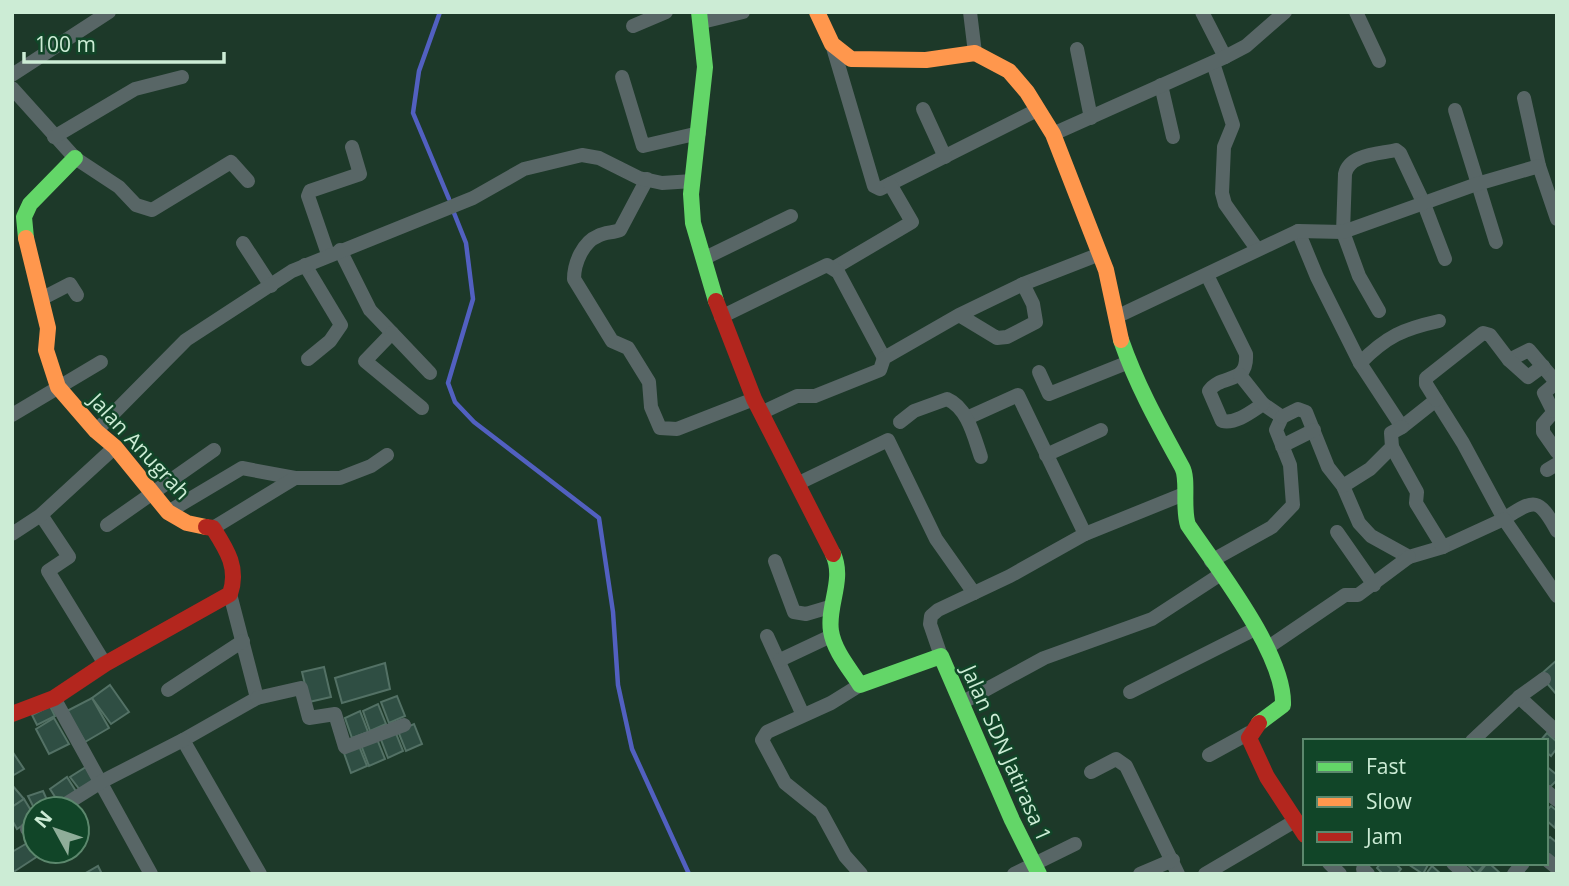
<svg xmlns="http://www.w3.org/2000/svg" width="1569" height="886" font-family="'Open Sans',sans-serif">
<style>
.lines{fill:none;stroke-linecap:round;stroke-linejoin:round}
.stream{stroke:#5260c0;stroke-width:4.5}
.building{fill:#2f4e43;stroke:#537165;stroke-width:2}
.street{stroke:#586666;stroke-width:14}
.fast{stroke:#63d668;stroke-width:16}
.slow{stroke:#ff974d;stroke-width:16}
.jam{stroke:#b3261e;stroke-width:16}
.labels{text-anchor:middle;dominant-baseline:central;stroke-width:5;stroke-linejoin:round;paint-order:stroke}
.street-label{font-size:21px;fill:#ccecd5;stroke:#114528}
</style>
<rect width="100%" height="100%" fill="#1d3929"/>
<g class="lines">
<g class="stream">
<polyline points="440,12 419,71 413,113 449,199"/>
<polyline points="454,213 466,243 473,299 448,383 455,402 474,422 599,518 613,612 618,685 632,749 689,874"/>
</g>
</g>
<g class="building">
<polygon points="1557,660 1557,695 1540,675"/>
<polygon points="385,663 390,689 342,703 335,678"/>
<polygon points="324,667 331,697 309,702 302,672"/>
<polygon points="110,685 129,712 111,724 92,698"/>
<polygon points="397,696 405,716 389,723 381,702"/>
<polygon points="92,698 109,728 85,742 67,711"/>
<polygon points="378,704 386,724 370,731 363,711"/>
<polygon points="50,706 55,716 37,725 32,715"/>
<polygon points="360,711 368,732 352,738 345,718"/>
<polygon points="54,718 69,744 49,754 36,729"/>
<polygon points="414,724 422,744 406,751 398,731"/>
<polygon points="395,731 403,751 388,758 380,737"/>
<polygon points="1547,733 1557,742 1557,748 1551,756 1546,752 1546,741 1540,741"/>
<polygon points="377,739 385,759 369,766 361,745"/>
<polygon points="359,746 367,766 351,773 344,753"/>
<polygon points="12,751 24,769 12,776"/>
<polygon points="1546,766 1557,775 1557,780 1548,789"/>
<polygon points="86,767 94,782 80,790 70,777"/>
<polygon points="67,777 77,793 59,803 50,789"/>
<polygon points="12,785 24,799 12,807"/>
<polygon points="43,791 51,809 35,810 28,796"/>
<polygon points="24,799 35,817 17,829 12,820 12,807"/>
<polygon points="1551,806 1557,811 1555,828 1546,820 1546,811"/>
<polygon points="1550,837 1557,843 1557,856 1553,861 1546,855 1546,840"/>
<polygon points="29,842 38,856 12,873 12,852"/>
<polygon points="1381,863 1395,863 1401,869 1397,874 1383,874 1377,868"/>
<polygon points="1429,863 1423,874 1408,864 1409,863"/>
<polygon points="1466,863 1486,863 1477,873"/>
<polygon points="1487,863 1489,863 1501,874 1478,874"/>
<polygon points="98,866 102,874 84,874"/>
<polygon points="1432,866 1441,874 1426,874"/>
</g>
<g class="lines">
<g class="street">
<polyline points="970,12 975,53"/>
<polyline points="1202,12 1225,57"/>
<polyline points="1356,12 1379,61"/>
<polyline points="702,22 743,12"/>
<polyline points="633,26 666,12"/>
<polyline points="832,44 874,186 880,189 1037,110"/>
<polyline points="1077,49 1091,118"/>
<polyline points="1213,63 1233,125 1224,147 1222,193 1225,204 1257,249"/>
<polyline points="12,75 109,12"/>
<polyline points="622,77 643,146 699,133"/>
<polyline points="1161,85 1173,137"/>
<polyline points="12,88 75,158 119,187 136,205 152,210 231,162 248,181"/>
<polyline points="1524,98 1539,166"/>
<polyline points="923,109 945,157"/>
<polyline points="1455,110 1496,242"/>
<polyline points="1053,134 1225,57 1246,46 1285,12"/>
<polyline points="54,137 135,89 182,77"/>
<path d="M 647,179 L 620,230 C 613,233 605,232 598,236 C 583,242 574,263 574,279 L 612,341 L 628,348 L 649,382 L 651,407 L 660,428 L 677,429 L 754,399"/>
<path d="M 1298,231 L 1317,277 L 1360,363 L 1402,427 L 1436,400 L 1463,443 L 1504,519 C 1535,498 1539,498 1557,531"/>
<polyline points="243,243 271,286"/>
<polyline points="340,250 370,310 392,333 365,361 422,408"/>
<polyline points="328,254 308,196 310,191 360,174 352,147"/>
<polyline points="705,258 791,216"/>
<polyline points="305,265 341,325 330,341 308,359"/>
<polyline points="834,268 912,222 890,184"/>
<path d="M 1207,275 L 1246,354 C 1248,386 1221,373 1209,391 L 1222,421 C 1236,424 1251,412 1263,404 L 1282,417 L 1276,430 L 1290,465 L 1293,505 L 1272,527 L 1211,561"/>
<polyline points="1023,284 1100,254"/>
<polyline points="41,299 70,284 77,295"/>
<path d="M 1379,311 L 1359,276 L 1343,232 L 1345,174 C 1349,154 1379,154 1396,150 L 1400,153 L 1424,204 L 1445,259"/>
<polyline points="721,317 827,265 838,272 884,358"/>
<polyline points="1116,317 1298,231 1343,232 1477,184 1539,166 1557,219"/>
<polyline points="392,333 430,373"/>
<polyline points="1509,360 1529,350 1556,382"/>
<path d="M 1360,363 C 1387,336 1403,329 1439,321"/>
<polyline points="1039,372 1049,394 1129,362"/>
<polyline points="1240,375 1263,404"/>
<polyline points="1436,400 1426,384 1426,378 1483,333 1490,335 1509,360 1528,377 1543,366"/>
<polyline points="1557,408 1543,424 1543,432 1557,452"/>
<polyline points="1553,411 1544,393 1557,382"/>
<polyline points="761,413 797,396 815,396 880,370 884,358 959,315 1023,284 1033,304 1036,322 1007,337 997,338 959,315"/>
<polyline points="12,415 101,362"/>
<polyline points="1282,417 1298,409 1306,412 1328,467 1343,486 1359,523 1371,536 1409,557 1443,547 1504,519 1557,596"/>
<polyline points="967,418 1018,395 1085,534"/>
<path d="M 900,422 L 914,411 L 947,399 C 968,408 974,437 981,457"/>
<polyline points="96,431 186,340 292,271 473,198 524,169 582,155 599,158 639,178 662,183 693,181"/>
<polyline points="1282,446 1314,430"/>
<polyline points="1392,447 1417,492 1416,503 1443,547"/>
<polyline points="1046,455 1101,430"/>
<polyline points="1547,470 1557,464"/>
<polyline points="799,483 888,440 936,539 974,593"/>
<polyline points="1343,486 1370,469 1392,447 1391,433 1402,427"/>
<polyline points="168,512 242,468 295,478"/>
<polyline points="41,515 69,557 48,571 105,664"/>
<polyline points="107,525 214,450"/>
<polyline points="213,528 295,478 340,478 371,466 387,455"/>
<polyline points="1337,532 1374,585"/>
<polyline points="12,534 41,515 115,447"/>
<polyline points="775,561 794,612 806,614 833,606"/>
<polyline points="230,594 257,698 183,740 260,874"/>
<polyline points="767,636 803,715"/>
<polyline points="1267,648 1345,595 1358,595 1409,557"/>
<polyline points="941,656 930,624 931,616 938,610 1010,576 1085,534 1184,494"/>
<polyline points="780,660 831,636"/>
<polyline points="860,685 831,703 767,732 762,740 785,783 821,812 845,856 861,874"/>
<polyline points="168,690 243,641"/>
<polyline points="1130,692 1255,629"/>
<polyline points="1519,697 1557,732"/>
<polyline points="54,698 151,874"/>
<polyline points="257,698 301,688 309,718 335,714 345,747 404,725"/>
<polyline points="965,701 1044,658 1152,619 1221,574"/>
<polyline points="1472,741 1519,697 1544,679"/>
<polyline points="1209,755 1249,733"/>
<polyline points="1091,772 1116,759 1126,766 1178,874"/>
<polyline points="1546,791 1557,800"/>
<polyline points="58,809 101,782 183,740"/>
<polyline points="27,829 35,824"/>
<polyline points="1546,859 1557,868"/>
<polyline points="1329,863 1340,874"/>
<polyline points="1453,863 1465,874"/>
<polyline points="1363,869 1368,874"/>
<polyline points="1014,874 1075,844"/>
<polyline points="1140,874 1173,860"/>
<polyline points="1205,874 1295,821"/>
<polyline points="1514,874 1523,863"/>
</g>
<g class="fast">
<polyline points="699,12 705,67 691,194 693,223 716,301"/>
<polyline points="26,238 24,217 30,204 75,158"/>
<path d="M 1121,340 C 1137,386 1159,425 1182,467 C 1189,479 1182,508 1188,525 C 1217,568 1285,654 1283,705 L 1259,723"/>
<path d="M 833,554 C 845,579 827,606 831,631 C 834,651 850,669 860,685 L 941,656 L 1012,820 L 1039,874"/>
</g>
<g class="slow">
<polyline points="817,12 832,44 851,59 926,60 975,53 1009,71 1027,92 1053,134 1106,270 1121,340"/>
<polyline points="26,238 48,328 46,350 58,387 96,431 115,447 168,512 187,523 206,527"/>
</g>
<g class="jam">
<polyline points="716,301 754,399 833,554"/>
<path d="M 12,714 L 54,698 L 105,664 L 230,594 C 239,568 227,550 213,528 L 206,527"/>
<polyline points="1259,723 1249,738 1267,777 1305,835"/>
</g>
</g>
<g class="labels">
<g class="street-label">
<text transform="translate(140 446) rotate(47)">Jalan Anugrah</text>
<text transform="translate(1007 753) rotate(66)">Jalan SDN Jatirasa 1</text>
</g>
</g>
<rect width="1569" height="886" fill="none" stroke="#ccecd5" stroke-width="28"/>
<rect x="1303" y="739" width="245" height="126" fill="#114528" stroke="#5c886d" stroke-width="2"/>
<rect x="1317" y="762" width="35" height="10" fill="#63d668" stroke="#5c886d" stroke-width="2"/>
<text x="1366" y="774" font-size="21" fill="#ccecd5">Fast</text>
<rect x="1317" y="797" width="35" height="10" fill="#ff974d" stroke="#5c886d" stroke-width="2"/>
<text x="1366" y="809" font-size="21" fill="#ccecd5">Slow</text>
<rect x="1317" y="832" width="35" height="10" fill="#b3261e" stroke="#5c886d" stroke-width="2"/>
<text x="1366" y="844" font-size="21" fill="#ccecd5">Jam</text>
<g transform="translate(56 830) rotate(310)"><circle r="33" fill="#114528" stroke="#5c886d" stroke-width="2"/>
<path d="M0-5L12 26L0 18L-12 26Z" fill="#8fad99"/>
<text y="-10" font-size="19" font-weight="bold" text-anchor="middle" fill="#ccecd5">N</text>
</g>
<path d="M24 52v10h200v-10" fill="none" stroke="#ccecd5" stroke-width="3.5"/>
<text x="35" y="52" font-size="21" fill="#ccecd5" stroke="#114528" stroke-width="5" paint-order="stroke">100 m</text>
</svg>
